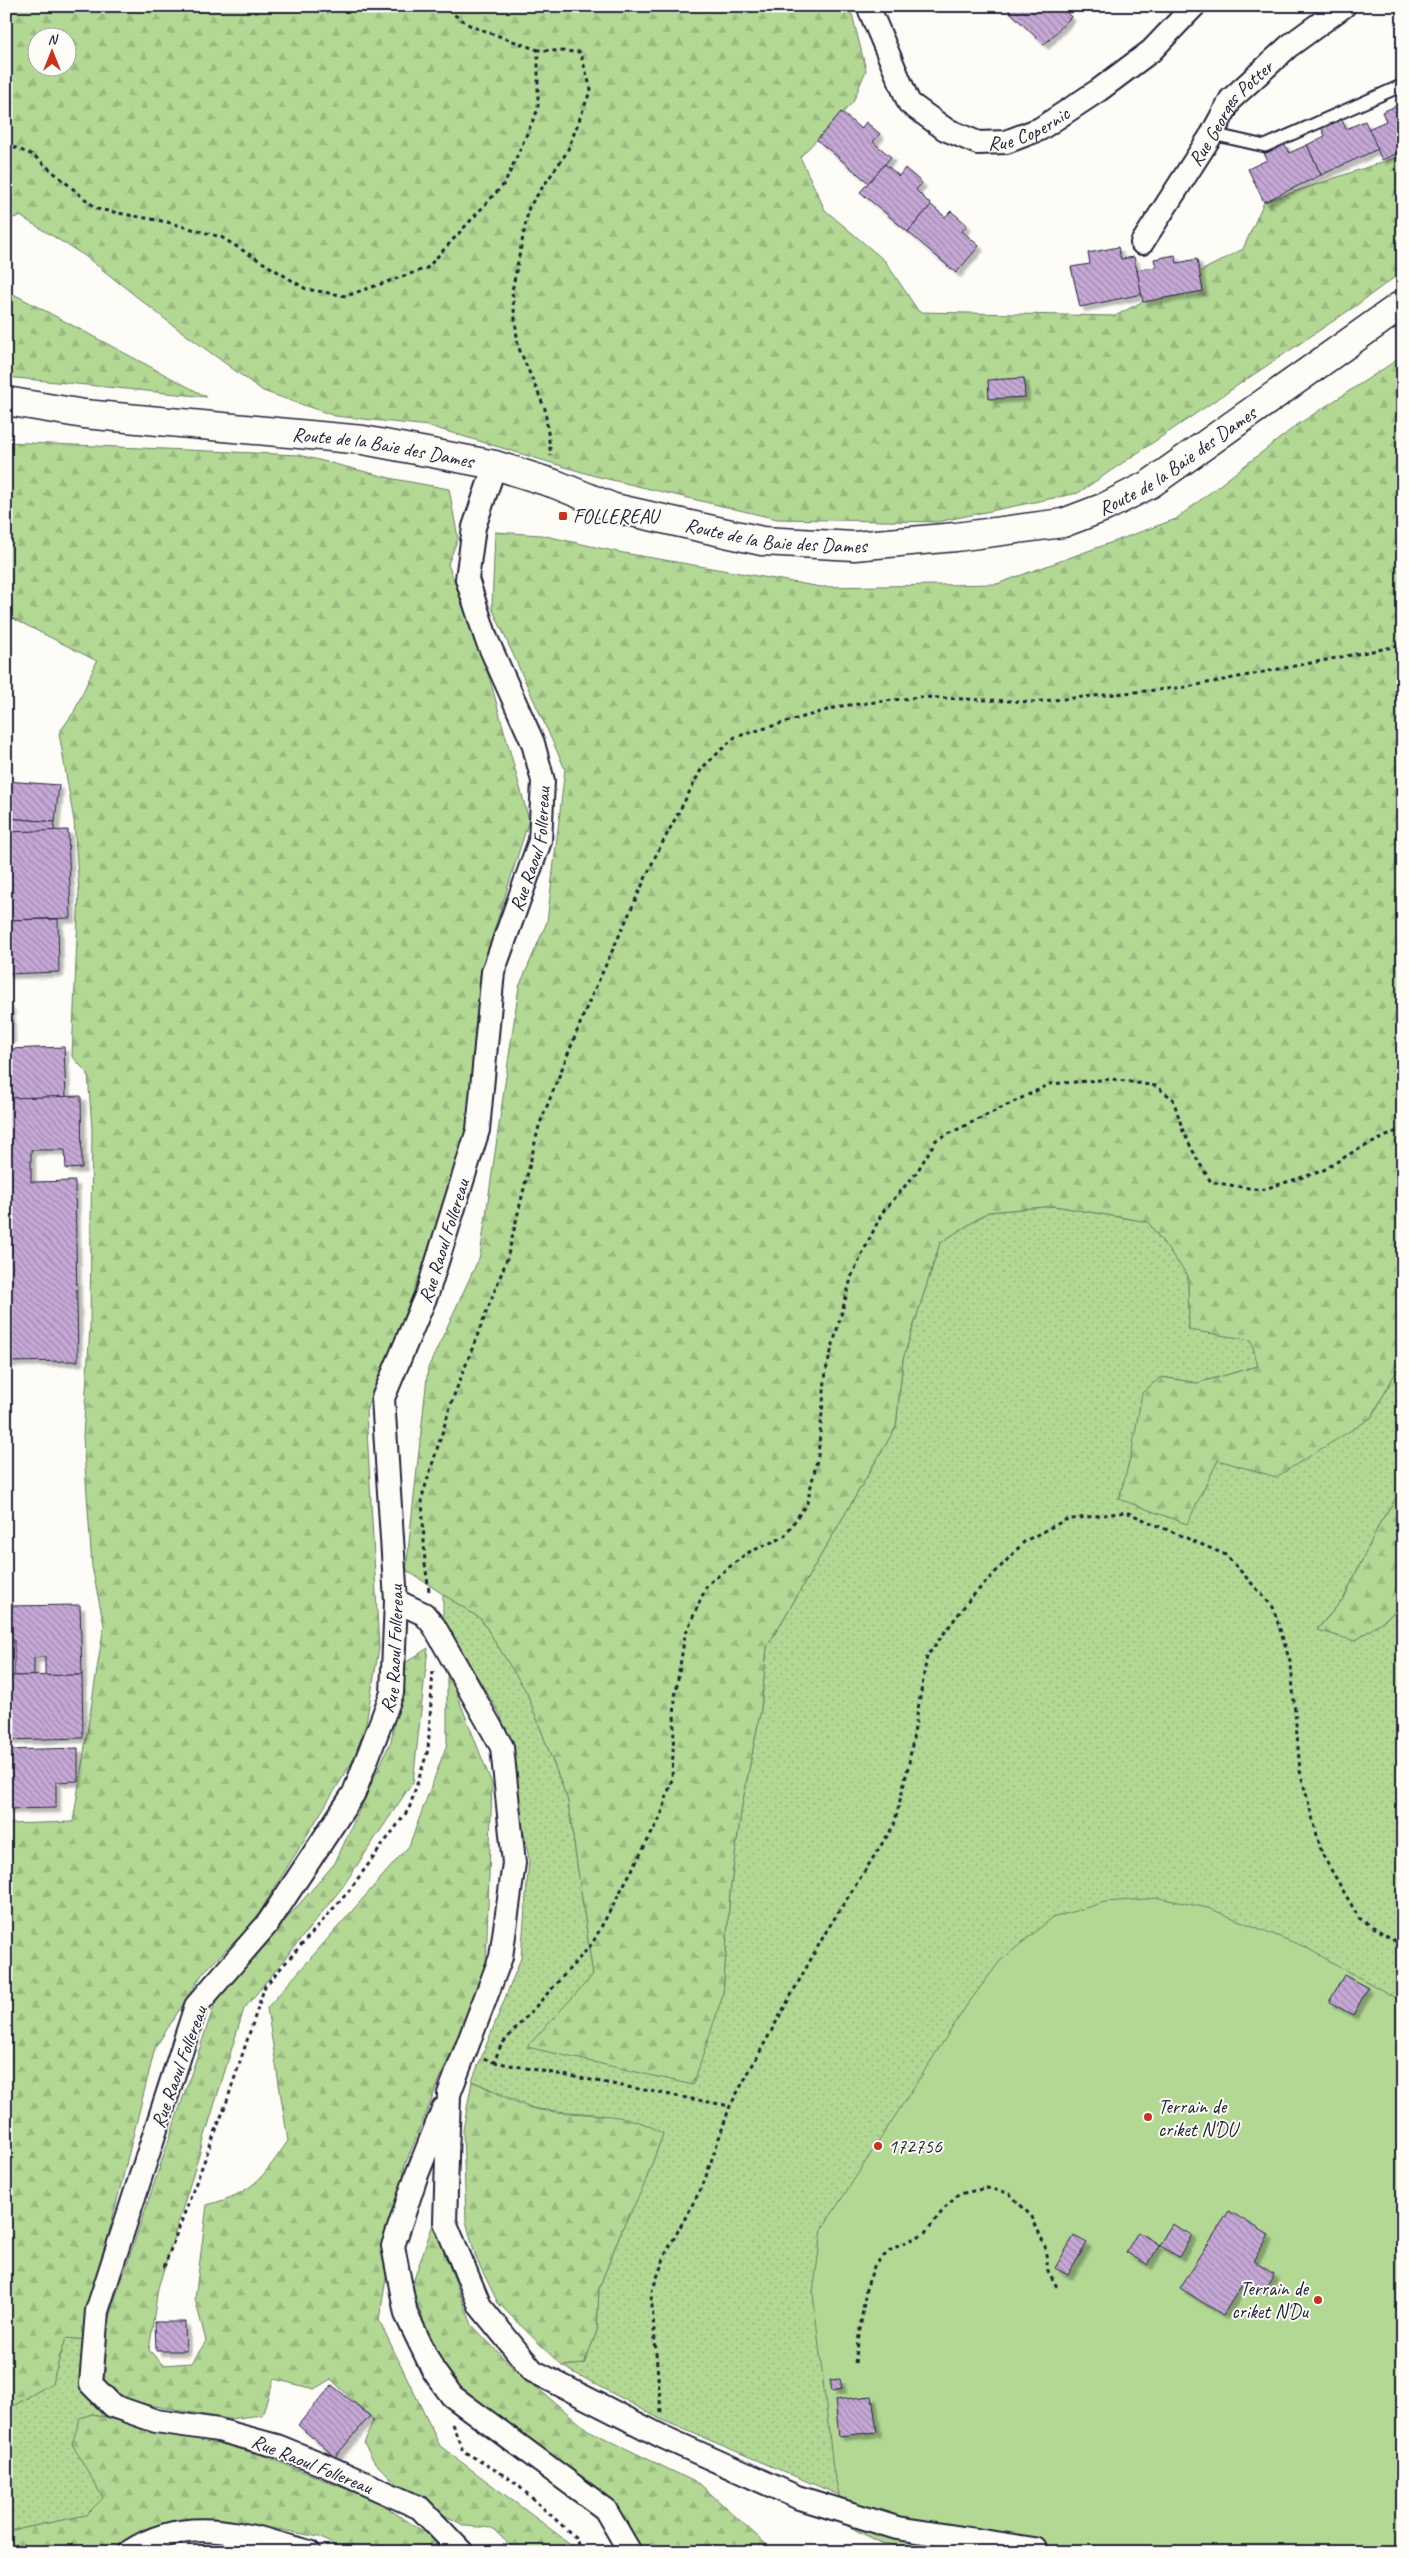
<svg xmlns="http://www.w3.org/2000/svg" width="1409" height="2558" font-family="Caveat,sans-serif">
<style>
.grass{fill:url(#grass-dots);stroke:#6a7d68}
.forest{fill:url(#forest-firs);stroke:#6a7d68;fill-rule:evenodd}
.garden{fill:#b2d894;stroke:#6a7d68}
.building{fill:url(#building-back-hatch);stroke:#22223b;filter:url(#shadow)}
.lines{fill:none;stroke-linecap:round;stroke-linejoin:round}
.lane-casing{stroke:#22223b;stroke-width:15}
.street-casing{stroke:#22223b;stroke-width:26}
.secondary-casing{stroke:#22223b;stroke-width:31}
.path{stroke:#22223b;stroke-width:3;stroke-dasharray:4 4;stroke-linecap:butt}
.lane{stroke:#fdfcf7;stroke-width:11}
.street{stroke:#fdfcf7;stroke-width:22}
.secondary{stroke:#fdfcf7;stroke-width:28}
.poi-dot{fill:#c8321e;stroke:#fdfcf7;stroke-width:2}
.labels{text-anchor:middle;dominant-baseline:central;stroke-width:4;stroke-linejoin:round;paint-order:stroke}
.street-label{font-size:20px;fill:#22223b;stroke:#fdfcf7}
.poi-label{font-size:20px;fill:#22223b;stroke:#fdfcf7;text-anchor:start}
</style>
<defs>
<pattern id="grass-dots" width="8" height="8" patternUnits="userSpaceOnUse" patternTransform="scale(1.25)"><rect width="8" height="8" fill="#b2d894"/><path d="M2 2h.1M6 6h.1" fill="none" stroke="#99b980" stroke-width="1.8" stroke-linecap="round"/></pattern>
<pattern id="forest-firs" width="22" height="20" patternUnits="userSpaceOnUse" patternTransform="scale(1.25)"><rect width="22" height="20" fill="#b2d894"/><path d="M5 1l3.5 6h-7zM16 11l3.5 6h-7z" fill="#99b980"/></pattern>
<pattern id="building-back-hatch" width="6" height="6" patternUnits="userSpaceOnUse" patternTransform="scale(1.25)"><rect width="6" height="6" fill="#c5a8d5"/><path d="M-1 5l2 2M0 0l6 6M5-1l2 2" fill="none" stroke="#a088ae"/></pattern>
<filter id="shadow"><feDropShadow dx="4.5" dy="4.5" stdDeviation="1" flood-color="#0004"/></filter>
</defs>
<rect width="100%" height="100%" fill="#fdfcf7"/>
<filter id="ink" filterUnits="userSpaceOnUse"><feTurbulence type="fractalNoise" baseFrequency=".02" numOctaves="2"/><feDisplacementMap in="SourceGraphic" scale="10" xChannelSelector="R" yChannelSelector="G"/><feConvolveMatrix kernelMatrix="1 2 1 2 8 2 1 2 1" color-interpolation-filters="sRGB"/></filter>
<g filter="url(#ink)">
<g class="grass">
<polygon points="1055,1206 1148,1222 1188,1276 1189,1329 1251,1340 1258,1366 1198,1383 1161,1377 1131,1455 1119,1499 1204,1487 1218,1460 1371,1418 1403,1359 1403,1488 1381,1521 1344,1598 1317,1629 1355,1641 1403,1606 1403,2552 939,2552 882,2543 846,2525 839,2495 662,2420 562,2366 584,2364 597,2331 599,2288 622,2229 643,2187 663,2134 604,2115 535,2109 472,2081 521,1958 529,1859 501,1716 443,1620 443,1594 481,1619 527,1692 568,1801 593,1975 528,2047 723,1995 730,1892 742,1805 761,1708 767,1647 896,1427 903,1359 940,1243 988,1212"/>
<polygon points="66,2338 87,2340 96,2402 116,2419 92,2414 103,2498 87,2515 6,2532 6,2410 52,2383"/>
</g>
<g class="forest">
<path d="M 6,6 L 818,6 L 852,14 L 866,70 L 853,102 L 800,157 L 825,210 L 885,261 L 919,312 L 1115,316 L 1243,249 L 1264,202 L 1403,155 L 1403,271 L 1354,307 L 1078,493 L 937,522 L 777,519 L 595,476 L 429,426 L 335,416 L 263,391 L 170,323 L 85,256 L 20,216 L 6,220 ZM 38,38 L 68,38 L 68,68 L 38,68 Z"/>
<polygon points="6,290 207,397 6,377"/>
<polygon points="1403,356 1403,1359 1371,1418 1276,1477 1218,1460 1187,1524 1119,1499 1131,1455 1142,1393 1161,1377 1198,1383 1258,1366 1251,1340 1189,1330 1188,1276 1148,1222 1055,1206 988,1212 940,1243 903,1359 896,1427 767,1647 761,1708 742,1805 730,1892 723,1995 693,2085 527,2047 593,1975 568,1801 527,1693 481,1619 406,1570 428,1368 480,1256 519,987 547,922 565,769 492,608 495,532 541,535 618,552 821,587 997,584 1176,519 1297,425"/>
<polygon points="6,442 299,455 394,479 449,489 458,538 448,564 490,680 529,820 480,975 469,1161 426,1260 366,1411 379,1648 362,1746 253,1923 203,1973 155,2048 92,2301 87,2340 66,2338 52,2383 6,2410 6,1824 73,1822 104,1625 92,1567 83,1437 90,1327 92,1129 88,1074 72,1056 79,891 74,821 59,733 74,712 97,661 6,615"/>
<polygon points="1403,1488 1403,1606 1355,1641 1317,1630 1344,1598 1381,1521"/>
<path d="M 428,1648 L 413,1782 L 341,1889 L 244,2009 L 158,2288 L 149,2350 L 163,2365 L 192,2363 L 206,2341 L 195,2299 L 207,2205 C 255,2192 261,2179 288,2141 L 267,2008 L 409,1846 L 447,1744 L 447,1669 L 492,1784 L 486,1966 L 405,2165 L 379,2320 L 440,2446 L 581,2552 L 517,2552 L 492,2528 L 465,2526 L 415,2500 L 375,2463 L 364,2444 L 373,2420 L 331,2379 L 314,2389 L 274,2379 L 262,2415 L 228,2419 L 132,2402 L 104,2383 L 108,2320 L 216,2000 L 335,1863 L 391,1741 L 405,1663 Z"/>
<path d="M 472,2081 C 492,2090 519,2106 540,2110 C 581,2117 628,2109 663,2134 L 643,2188 L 622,2229 L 599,2288 L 597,2331 L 584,2364 L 562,2366 L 498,2303 L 476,2258 L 466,2221 L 463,2130 Z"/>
<polygon points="433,2224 472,2325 514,2369 588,2430 701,2485 768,2546 766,2552 644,2552 614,2507 446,2380 411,2288"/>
<polygon points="92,2414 237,2445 378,2502 435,2539 445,2552 347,2552 319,2537 229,2520 166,2525 121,2552 6,2552 6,2532 86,2515 103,2498 72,2444 80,2418"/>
</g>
<polygon class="garden" points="1159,1898 1208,1908 1305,1947 1403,2002 1403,2552 939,2552 882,2543 846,2525 833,2468 813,2293 822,2229 967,2005 1000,1961 1052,1918 1105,1902"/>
<g class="building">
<polygon points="1004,6 1068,6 1064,10 1071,17 1044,45"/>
<polygon points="1403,103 1403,151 1382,160 1368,129 1386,121 1382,112"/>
<polygon points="841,112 861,129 866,122 880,134 873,142 891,157 869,183 817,140"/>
<polygon points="1341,118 1346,129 1365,121 1378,149 1321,175 1307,145 1325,136 1321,127"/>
<polygon points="1284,143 1289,153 1307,145 1321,175 1264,202 1248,169 1267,160 1264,153"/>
<polygon points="885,164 899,176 905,168 922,183 916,190 931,205 908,232 860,192"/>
<polygon points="931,205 945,217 951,211 967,225 962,231 979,246 956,273 908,232"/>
<polygon points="1118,247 1121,259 1134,257 1142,294 1080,307 1071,267 1090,264 1088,253"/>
<polygon points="1175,255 1177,263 1197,259 1203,291 1143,302 1137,270 1156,267 1154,259"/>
<polygon points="1024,378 1025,397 989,399 988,380"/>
<polygon points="6,781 59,785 55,822 6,818"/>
<polygon points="6,818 55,822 54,831 6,832"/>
<polygon points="68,830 71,918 6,920 6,832"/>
<polygon points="58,919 59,972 6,974 6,920"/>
<polygon points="6,1005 10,1005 11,1039 6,1039"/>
<polygon points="64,1047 66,1097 9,1098 9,1083 6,1083 6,1049"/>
<polygon points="81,1096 82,1168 66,1169 65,1150 31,1150 31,1182 75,1181 78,1361 6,1362 6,1098"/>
<polygon points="80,1605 82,1675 45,1676 45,1657 34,1658 34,1676 14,1676 14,1640 6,1640 6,1606"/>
<polygon points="82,1675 83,1738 6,1740 6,1676"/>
<polygon points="78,1748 78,1781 56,1782 56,1808 6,1809 7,1750"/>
<polygon points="1344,1975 1368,1988 1353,2015 1329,2002"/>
<polygon points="1229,2211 1269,2235 1253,2261 1274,2274 1263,2291 1245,2280 1223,2315 1180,2288"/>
<polygon points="1172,2224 1192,2235 1179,2257 1159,2245"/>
<polygon points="1138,2232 1159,2245 1148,2265 1126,2252"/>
<polygon points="1074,2236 1087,2243 1068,2275 1055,2268"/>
<polygon points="155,2322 185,2322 186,2351 156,2351"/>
<polygon points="840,2379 842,2389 832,2391 830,2380"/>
<polygon points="332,2385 370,2416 335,2457 298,2425"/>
<polygon points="872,2396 877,2432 839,2436 835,2400"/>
</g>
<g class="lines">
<g class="lane-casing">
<polyline id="lane" points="1212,134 1265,146 1403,85"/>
</g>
<g class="street-casing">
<g id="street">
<path id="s1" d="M 868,6 L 909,103 L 945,129 L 978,143 L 1006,142 L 1040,129 L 1099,90 L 1151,51 L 1194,6"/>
<path id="s2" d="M 1142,243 L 1212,134 L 1231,99 L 1289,46 L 1344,6"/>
<polyline points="396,1601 424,1614 434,1626 502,1747 514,1863 501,1957 449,2094 445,2222 480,2306 533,2371 663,2437 797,2497 897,2528 1034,2549 1035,2552"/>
<polyline points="443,2109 416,2177 393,2246 406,2314 433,2370 452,2396 605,2509 630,2552"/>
<path d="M 129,2552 C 187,2513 248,2535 309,2552"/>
<path id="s3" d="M 462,2552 L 420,2508 L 324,2465 L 277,2446 L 218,2430 L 156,2421 L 113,2406 L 91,2384 L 97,2311 L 196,2006 L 268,1923 L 354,1793 L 392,1693 L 396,1601 L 383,1398 L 428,1291 L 478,1130 L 493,972 L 540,841 L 543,781 L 533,743 L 486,638 L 467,579 L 474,527 L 495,465"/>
</g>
</g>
<g class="secondary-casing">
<g id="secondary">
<path id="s4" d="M 6,401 L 84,414 L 363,440 L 495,465 L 555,484 L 614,508 L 762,541 L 854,546 L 956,537 L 1063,523 L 1105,507 L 1150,484 L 1403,304"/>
</g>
</g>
<g class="path">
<polyline points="441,6 471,26 538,50"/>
<polyline points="6,144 33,155 97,209 167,222 221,237 306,289 346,296 427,268 505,183 538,109 538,50 580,52 591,89 567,152 529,207 512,291 518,346 545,409 551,456"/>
<polyline points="429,1591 425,1564 422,1497 453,1398 507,1259 539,1126 588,1004 655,857 702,768 735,737 841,706 920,697 1032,702 1187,687 1403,645"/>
<polyline points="484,2059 494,2062 501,2045 592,1944 661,1816 672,1779 675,1697 685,1635 707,1585 747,1553 784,1537 807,1503 818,1456 826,1370 852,1275 882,1213 917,1172 936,1140 1050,1084 1112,1079 1156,1086 1173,1099 1183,1131 1198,1161 1211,1182 1261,1190 1322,1171 1353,1152 1403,1128"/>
<polyline points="494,2062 730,2106"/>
<polyline points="164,2267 227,2101 265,1986 348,1892 409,1809 428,1750 433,1670"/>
<polyline points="855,2363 866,2289 875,2264 892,2249 925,2233 944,2209 959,2194 987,2188 1009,2193 1032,2217 1045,2246 1048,2271 1057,2287"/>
<polyline points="661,2412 651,2294 666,2253 703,2185 730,2106 827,1930 894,1825 909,1763 927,1656 969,1600 1025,1541 1065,1520 1126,1512 1226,1555 1273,1607 1291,1665 1300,1771 1322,1854 1359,1918 1403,1946"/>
<polyline points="452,2424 463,2451 512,2480 576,2538 580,2552"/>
</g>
<use href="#lane" class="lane"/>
<use href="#street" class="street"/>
<use href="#secondary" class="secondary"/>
</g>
</g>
<g class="poi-dot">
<rect x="558" y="511" width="10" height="10" rx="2.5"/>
<circle cx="1148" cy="2117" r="5"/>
<circle cx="878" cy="2146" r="5"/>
<circle cx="1318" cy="2300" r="5"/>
</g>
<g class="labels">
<g class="street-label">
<text stroke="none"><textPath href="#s2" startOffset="158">Rue Georges Potter</textPath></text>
<text stroke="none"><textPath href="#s1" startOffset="239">Rue Copernic</textPath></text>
<text stroke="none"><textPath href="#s4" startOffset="380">Route de la Baie des Dames</textPath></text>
<text stroke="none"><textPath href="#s4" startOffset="1205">Route de la Baie des Dames</textPath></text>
<text stroke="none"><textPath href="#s4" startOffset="785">Route de la Baie des Dames</textPath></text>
<text stroke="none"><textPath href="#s3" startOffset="2052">Rue Raoul Follereau</textPath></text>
<text stroke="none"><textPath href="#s3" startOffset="1648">Rue Raoul Follereau</textPath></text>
<text stroke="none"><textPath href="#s3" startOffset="1228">Rue Raoul Follereau</textPath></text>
<text transform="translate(179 2067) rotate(-70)">Rue Raoul Follereau</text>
<text transform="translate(312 2464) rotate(22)">Rue Raoul Follereau</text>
</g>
<g class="poi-label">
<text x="573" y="516">FOLLEREAU</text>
<text x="1158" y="2106">Terrain de<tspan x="1158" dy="23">criket N'DU</tspan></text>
<text x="888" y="2146">172756</text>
<text x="1308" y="2288" text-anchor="end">Terrain de<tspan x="1308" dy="23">criket N'Du</tspan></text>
</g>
</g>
<rect width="1409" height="2558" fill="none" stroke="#fdfcf7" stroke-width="25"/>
<rect x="12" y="12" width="1384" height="2533" fill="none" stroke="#22223b" stroke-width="2" filter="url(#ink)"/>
<g transform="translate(52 52)"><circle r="24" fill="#fdfcf7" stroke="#a5a5ac"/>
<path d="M0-4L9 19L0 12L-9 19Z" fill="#c8321e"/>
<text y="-8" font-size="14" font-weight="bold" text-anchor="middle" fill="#22223b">N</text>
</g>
</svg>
